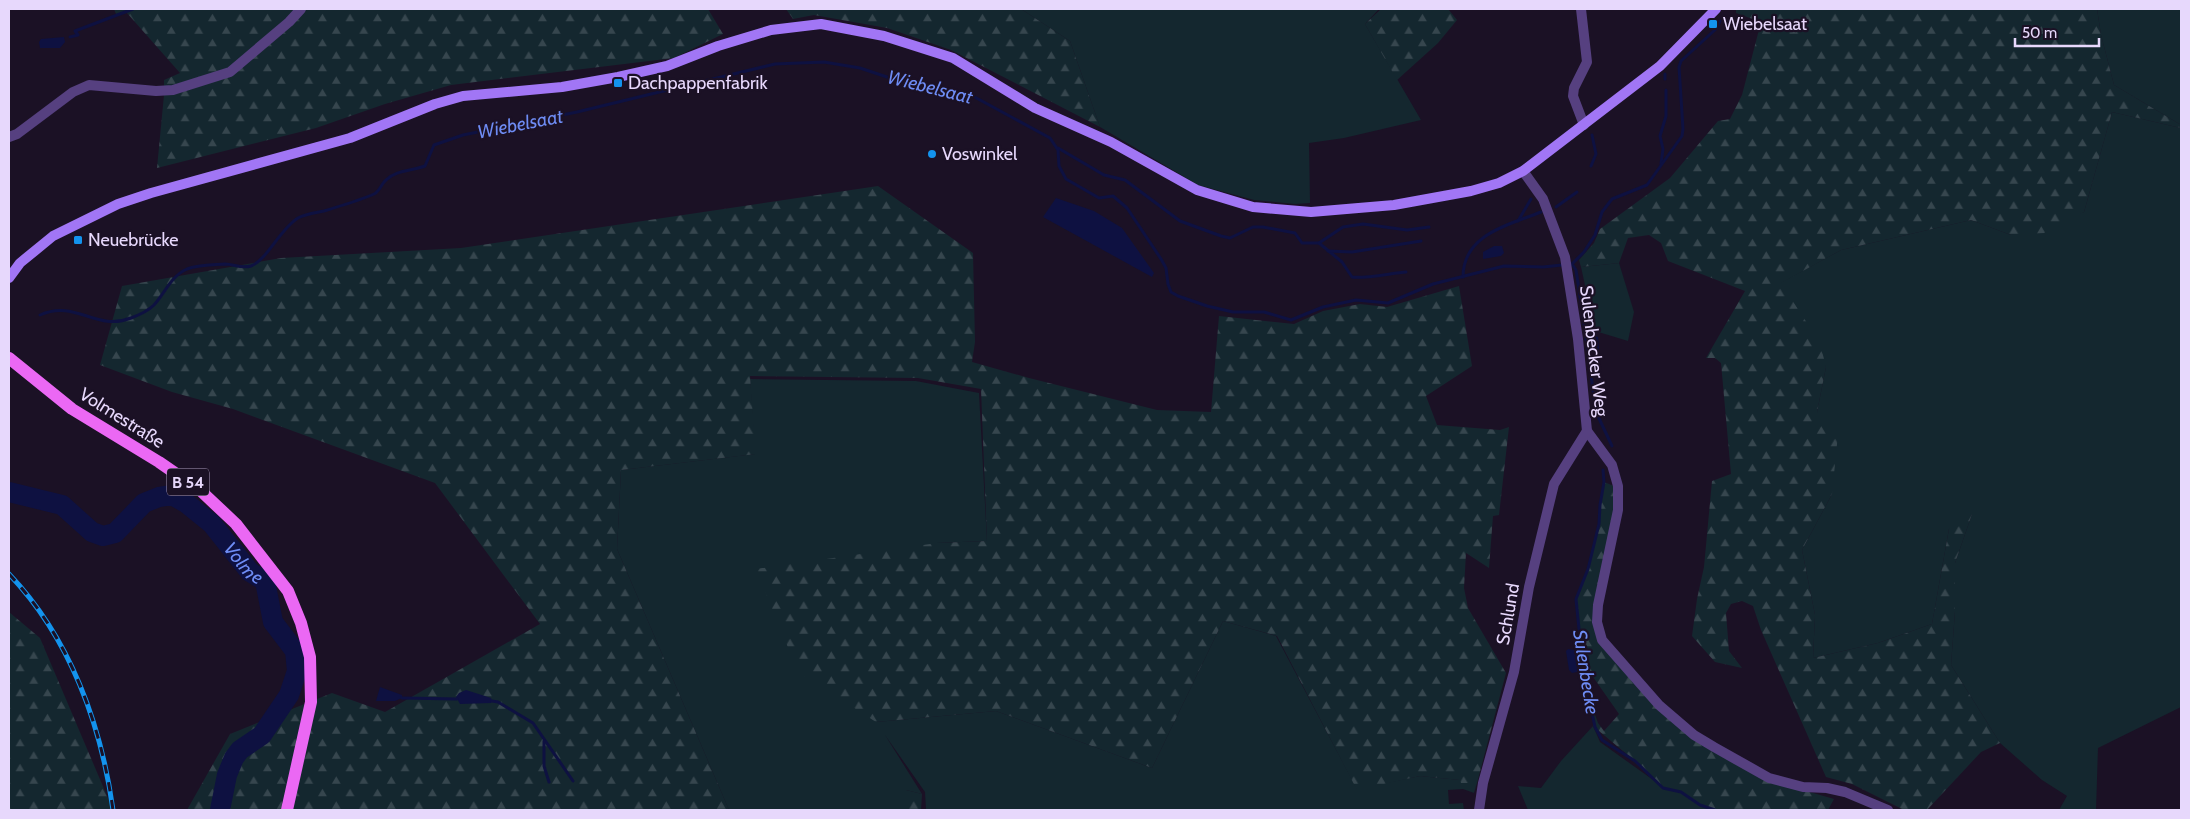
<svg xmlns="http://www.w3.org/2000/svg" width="2190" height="819" font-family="Cabin,sans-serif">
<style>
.green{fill:#14272f}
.forest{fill:url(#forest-firs)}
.water{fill:#0e1141}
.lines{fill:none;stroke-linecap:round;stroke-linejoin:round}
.stream{stroke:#0e1141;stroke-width:3}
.river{stroke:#0e1141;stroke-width:20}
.street{stroke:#564080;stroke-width:10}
.secondary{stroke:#a176f5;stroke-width:10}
.primary{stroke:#eb68f4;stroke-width:12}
.rail-casing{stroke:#1393ed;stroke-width:5}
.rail{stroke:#1b1125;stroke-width:3;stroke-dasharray:9;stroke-linecap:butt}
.poi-dot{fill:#1393ed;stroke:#1b1125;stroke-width:2}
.labels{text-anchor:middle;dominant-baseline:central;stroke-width:4.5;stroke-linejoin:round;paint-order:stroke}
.shield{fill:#1b1125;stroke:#aa9cbc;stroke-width:1}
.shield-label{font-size:16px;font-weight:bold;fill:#e7d8fc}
.poi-label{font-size:18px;fill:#e7d8fc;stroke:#1b1125;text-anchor:start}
.street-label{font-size:18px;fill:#e7d8fc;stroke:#1b1125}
.water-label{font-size:19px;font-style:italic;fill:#6e8cf4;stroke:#1b1125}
</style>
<defs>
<pattern id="forest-firs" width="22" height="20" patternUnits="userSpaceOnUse" patternTransform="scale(1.25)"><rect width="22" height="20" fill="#14272f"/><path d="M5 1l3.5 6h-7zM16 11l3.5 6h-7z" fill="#36464e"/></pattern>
</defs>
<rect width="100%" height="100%" fill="#1b1125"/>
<g class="green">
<polygon points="1021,9 1379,9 1365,24 1421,120 1344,138 1309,143 1310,203 1295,204 1254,200 1198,185 1100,127 1070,41"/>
<polygon points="2097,9 2181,9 2181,125 2114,85 2101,35"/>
<polygon points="2112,112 2181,128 2181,707 2098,748 2096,810 2059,810 2067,796 2042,780 2000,743 1951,665 1955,611 1955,563 1972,514 1949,529 1932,624 1878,643 1813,658 1815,615 1802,550 1832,494 1817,412 1826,367 1780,283 1841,250 1971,220 2011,235 2084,212"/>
<polygon points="1619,263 1634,312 1628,341 1595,331 1581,267"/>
<polygon points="750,379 916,381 979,393 987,541 937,543 876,722 996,711 1152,768 1223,621 1276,636 1357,789 1420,776 1461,780 1461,783 1477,783 1474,793 1463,789 1448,790 1449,804 1463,803 1464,810 926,810 925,792 885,735 922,794 906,790 906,810 729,810 617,549 621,470 755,454"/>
<polygon points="1593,726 1600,742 1663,787 1681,792 1700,805 1715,810 1528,810 1518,786 1541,788 1561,761"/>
</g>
<g class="forest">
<polygon points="114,9 708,9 723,34 674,58 451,85 385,104 316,128 157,168 164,95 164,80 180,73 127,13 116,14"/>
<polygon points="786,9 1021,9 1070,41 1100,127 951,50 887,28 814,15 793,19"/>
<polygon points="1381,9 1448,9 1457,20 1438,43 1397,80 1365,24"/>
<polygon points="1736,9 2097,9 2101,35 2114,85 2181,125 2181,128 2112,112 2084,212 2044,233 2011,235 1971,220 1841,250 1781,283 1820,343 1826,367 1817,412 1838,434 1832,494 1802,550 1815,615 1813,658 1878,643 1932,624 1949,529 1961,510 1972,514 1955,563 1955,611 1951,665 2000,743 1981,752 1927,810 1904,810 1852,784 1826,777 1761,630 1753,606 1742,601 1731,604 1726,613 1729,651 1742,668 1715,662 1692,636 1697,599 1704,567 1712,481 1731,474 1721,363 1715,358 1706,358 1745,291 1668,261 1661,243 1649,235 1628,238 1619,263 1581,267 1579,260 1594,243 1600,229 1670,178 1718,121 1730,119 1742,95 1761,22 1736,13"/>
<polygon points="878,186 973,253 975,342 972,362 1029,378 1157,410 1211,412 1219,316 1294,324 1323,311 1360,304 1387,307 1459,286 1472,366 1426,396 1437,425 1500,430 1509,427 1499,515 1493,516 1489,568 1466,553 1464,588 1468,608 1506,673 1477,783 1461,783 1460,780 1420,776 1357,790 1277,636 1223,621 1152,768 996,711 876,722 798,672 756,569 937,543 987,541 981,389 918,378 750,376 756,454 621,470 617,549 729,810 187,810 230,734 332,693 385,712 540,624 435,483 233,409 172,392 100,365 122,286 281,258 461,248"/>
<polygon points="1604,482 1614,486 1615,509 1597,640 1656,706 1767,780 1834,799 1828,810 1715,810 1700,805 1681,792 1663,788 1635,761 1593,726 1594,712 1598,723 1604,731 1619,714 1591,674 1582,655 1576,608 1576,599 1588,569 1599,524 1600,505"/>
<polygon points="9,612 40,638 113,810 9,810"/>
<polygon points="906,790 922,794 921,810 906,810"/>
</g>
<g class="water">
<polygon points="64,37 65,42 60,48 40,48 39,42 41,39"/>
<polygon points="1056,198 1094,211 1122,228 1154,273 1152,277 1043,217"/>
<polygon points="1494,246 1502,246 1504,253 1501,256 1483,259 1483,252"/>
<polygon points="1591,334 1598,337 1599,350 1594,352"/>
<polygon points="1568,649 1575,650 1578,668 1577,672 1572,673 1569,670 1566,651"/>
<polygon points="380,687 402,695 402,698 395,701 376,701"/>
<polygon points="466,690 491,698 492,701 491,703 460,704 456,697 459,693"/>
</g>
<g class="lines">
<g class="stream">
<polyline points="70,37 78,35 75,31 133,9"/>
<polyline points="1665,74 1665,79"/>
<polyline points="1058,148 1104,175 1125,180 1180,221 1221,236 1230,238 1253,227 1263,227 1295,233 1302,243 1319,243 1343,227 1363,224 1407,230 1429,227"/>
<polyline points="1661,164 1663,149 1660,136 1666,116 1666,90"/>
<polyline points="1591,166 1596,154 1592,135"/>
<polyline points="1556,207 1577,192"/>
<polyline points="1518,221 1531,199"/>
<path d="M 1319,243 L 1342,262 L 1352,277 C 1362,279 1393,273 1406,272"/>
<polyline points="1328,251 1352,252 1421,241"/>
<polyline points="1572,264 1576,270 1581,302"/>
<path d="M 1463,277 C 1463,234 1509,225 1541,212"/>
<path d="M 40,315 C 76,299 96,332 131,318 C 139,315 148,311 154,305 C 165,293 171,276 187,269 C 197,265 214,265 225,264 C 234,264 241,269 251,266 C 267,260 280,229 298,218 C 306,214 315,213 324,211 C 340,206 358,201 374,194 C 380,191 381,184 386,180 C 396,170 412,171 425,166 L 434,145 L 463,135 L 577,112 L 775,64 L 824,62 L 860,68 L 902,82 L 969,94 L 1050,138 L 1058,150 L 1059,166 L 1066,179 L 1099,198 L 1113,196 L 1127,208 L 1161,259 L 1166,268 L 1168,284 L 1171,292 L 1178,296 L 1207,306 L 1233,312 L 1264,312 L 1291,320 L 1323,307 L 1356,300 L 1388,303 L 1433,284 L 1504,266 L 1543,267 L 1572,264 L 1584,252 L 1595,235 L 1602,212 L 1612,199 L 1647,185 L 1682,136 L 1683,129 L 1679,67 L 1681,61 L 1717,28 L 1720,21"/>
<polyline points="1583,316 1596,412 1612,446"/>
<polyline points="1603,470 1604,482 1600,505 1599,524 1588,569 1576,599 1583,669 1595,727 1602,740 1635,761 1663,788 1681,792 1700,805 1715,810"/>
<polyline points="402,698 457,699"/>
<polyline points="492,701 498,702 533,723 573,781"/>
<polyline points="544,741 544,766 549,782"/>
</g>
<path class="river" id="s1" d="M 9,492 L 62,505 L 92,532 L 103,536 L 115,533 L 144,503 L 159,497 L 172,495 L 186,503 L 212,524 L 250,572 L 265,581 L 273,622 L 295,651 L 297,671 L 289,695 L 262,735 L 240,750 L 234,758 L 227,775 L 220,810"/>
<g class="street">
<polyline points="1581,9 1587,62 1574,88 1573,96 1584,125"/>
<polyline points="9,137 17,134 73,92 89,85 156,91 173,90 230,72 289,22 301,9"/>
<polyline points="1523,171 1543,199 1565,257 1578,339 1587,431 1612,465 1618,486 1618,510 1598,605 1597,622 1602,640 1659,705 1694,735 1714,747 1769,778 1803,787 1827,788 1845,792 1888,810"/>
<polyline points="1479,810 1483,783 1514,672 1529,587 1554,484 1587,431"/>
</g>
<polyline class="secondary" points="9,278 20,263 53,236 118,204 151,193 350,138 435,104 463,96 562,87 618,77 667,66 718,46 771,30 821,24 884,36 953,58 1035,108 1111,142 1197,190 1253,207 1311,212 1394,205 1471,191 1499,183 1523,171 1660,66 1716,9"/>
<polyline class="primary" points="9,358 72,409 159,462 201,491 236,524 288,591 301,623 310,657 311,702 287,810"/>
<g class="rail-casing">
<path id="rail" d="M 9,574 C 70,638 101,724 113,810"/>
</g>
<use href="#rail" class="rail"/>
</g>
<g class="poi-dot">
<rect x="1708" y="19" width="10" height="10" rx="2.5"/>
<rect x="613" y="78" width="10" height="10" rx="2.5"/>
<circle cx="932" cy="154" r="5"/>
<rect x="73" y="235" width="10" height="10" rx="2.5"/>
</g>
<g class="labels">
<rect class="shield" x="167" y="468.5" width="42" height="27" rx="4"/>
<g class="shield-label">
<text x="188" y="482">B 54</text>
</g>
<g class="poi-label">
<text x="1723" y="24">Wiebelsaat</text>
<text x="628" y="83">Dachpappenfabrik</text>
<text x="942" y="154">Voswinkel</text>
<text x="88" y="240">Neuebrücke</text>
</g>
<g class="street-label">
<text transform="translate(1594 351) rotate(83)">Sulenbecker Weg</text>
<text transform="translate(122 418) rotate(32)">Volmestraße</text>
<text transform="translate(1508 614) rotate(-80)">Schlund</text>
</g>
<g class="water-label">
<text transform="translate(930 87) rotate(14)">Wiebelsaat</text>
<text transform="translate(520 124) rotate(-11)">Wiebelsaat</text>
<text stroke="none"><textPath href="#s1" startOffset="290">Volme</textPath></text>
<text transform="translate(1586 672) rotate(81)">Sulenbecke</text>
</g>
</g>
<rect width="2190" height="819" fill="none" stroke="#e7d8fc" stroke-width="20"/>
<path d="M2015 38v8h84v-8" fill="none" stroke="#e7d8fc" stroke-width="2.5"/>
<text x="2022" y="38" font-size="15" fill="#e7d8fc" stroke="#1b1125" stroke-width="4" paint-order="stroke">50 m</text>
</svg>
